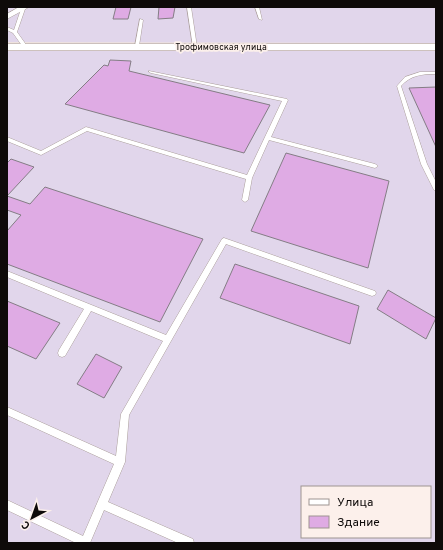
<svg xmlns="http://www.w3.org/2000/svg" width="443" height="550" font-family="Overpass,sans-serif">
<style>
.industrial{fill:#e1d6eb;fill-rule:evenodd}
.building{fill:#dfabe4;stroke:#847d85}
.lines{fill:none;stroke-linecap:round;stroke-linejoin:round}
.service-casing{stroke:#ab9f9b;stroke-width:1}
.minor-casing{stroke:#ab9f9b;stroke-width:1}
.tertiary-casing{stroke:#ab9f9b;stroke-width:1}
.service{fill:#fff;fill-rule:evenodd}
.minor{fill:#fff;fill-rule:evenodd}
.tertiary{fill:#fff;fill-rule:evenodd}
.labels{text-anchor:middle;dominant-baseline:central;stroke-width:3.5;stroke-linejoin:round;paint-order:stroke}
.far-street-label{font-size:9px;fill:#0e0a09;stroke:#fcf0eb}
</style>
<rect width="100%" height="100%" fill="#eee2de"/>
<g class="industrial">
<polygon points="7,7 436,7 436,43 7,42"/>
<path d="M 7,51 L 436,51 L 436,543 L 7,543 ZM 302,487 L 430,487 L 430,537 L 302,537 Z"/>
</g>
<g class="building">
<polygon points="116,7 131,7 128,19 113,19"/>
<polygon points="159,7 175,7 173,18 158,19"/>
<polygon points="110,60 131,61 129,71 270,105 244,153 65,104 104,65 108,66"/>
<polygon points="436,87 436,147 409,88"/>
<polygon points="286,153 389,181 368,268 251,231"/>
<polygon points="11,159 34,167 7,196 7,163"/>
<polygon points="45,187 203,239 160,322 7,264 7,231 21,215 7,210 7,196 30,204"/>
<polygon points="235,264 359,306 350,344 220,298"/>
<polygon points="388,290 436,318 426,339 377,309"/>
<polygon points="7,301 60,323 36,359 7,346"/>
<polygon points="96,354 122,367 104,398 77,384"/>
</g>
<g class="lines">
<g class="service-casing">
<g id="service">
<polygon points="187,7 191,7 197,47 195,48 193,47"/>
<polygon points="255,7 259,7 262,20 259,19"/>
<polygon points="23,8 25,9 17,32 27,46 25,47 23,47 13,33 7,30 7,27 14,30 21,9"/>
<polygon points="140,19 143,20 139,46 137,47 135,46"/>
<polygon points="149,71 287,99 288,100 271,137 375,164 378,166 375,168 269,140 252,178 248,200 245,202 242,200 246,179 87,131 41,155 7,141 7,137 41,151 86,127 247,175 282,101 151,73 149,72"/>
<path d="M 420,72 L 436,72 L 436,74 C 422,74 411,75 401,86 L 427,164 L 436,182 L 436,190 L 434,190 L 421,164 L 397,86 L 405,77 Z"/>
<polygon points="224,238 372,290 375,291 376,293 375,295 372,296 226,244 129,415 125,462 108,502 193,539 194,543 178,543 104,510 90,543 76,543 7,510 7,500 83,536 114,464 7,415 7,407 116,456 121,414 163,341 91,311 65,356 62,357 59,356 58,353 59,350 84,309 7,277 7,271 166,335 222,239"/>
</g>
</g>
<g class="minor-casing">
<polygon id="minor" points="19,7 29,7 7,19 7,14"/>
</g>
<g class="tertiary-casing">
<rect id="tertiary" x="7" y="44" width="429" height="6"/>
</g>
<use href="#service" class="service"/>
<use href="#minor" class="minor"/>
<use href="#tertiary" class="tertiary"/>
</g>
<g class="labels">
<g class="far-street-label">
<text x="221" y="47">Трофимовская улица</text>
</g>
</g>
<rect width="443" height="550" fill="none" stroke="#0e0a09" stroke-width="16"/>
<rect x="301" y="486" width="130" height="52" fill="#fcf0eb" stroke="#9d9491"/>
<rect x="309" y="499" width="20" height="6" fill="#ffffff" stroke="#9d9491"/>
<text x="337" y="506" font-size="12" fill="#0e0a09">Улица</text>
<rect x="309" y="516" width="20" height="12" fill="#dfabe4" stroke="#9d9491"/>
<text x="337" y="526" font-size="12" fill="#0e0a09">Здание</text>
<g transform="translate(32 518) rotate(221)" stroke="#fcf0eb" stroke-width="3" paint-order="stroke">
<path d="M0-3L7 15L0 10L-7 15Z" fill="#0e0a09"/>
<text y="-6" font-size="11" font-weight="bold" text-anchor="middle" fill="#0e0a09">С</text>
</g>
</svg>
